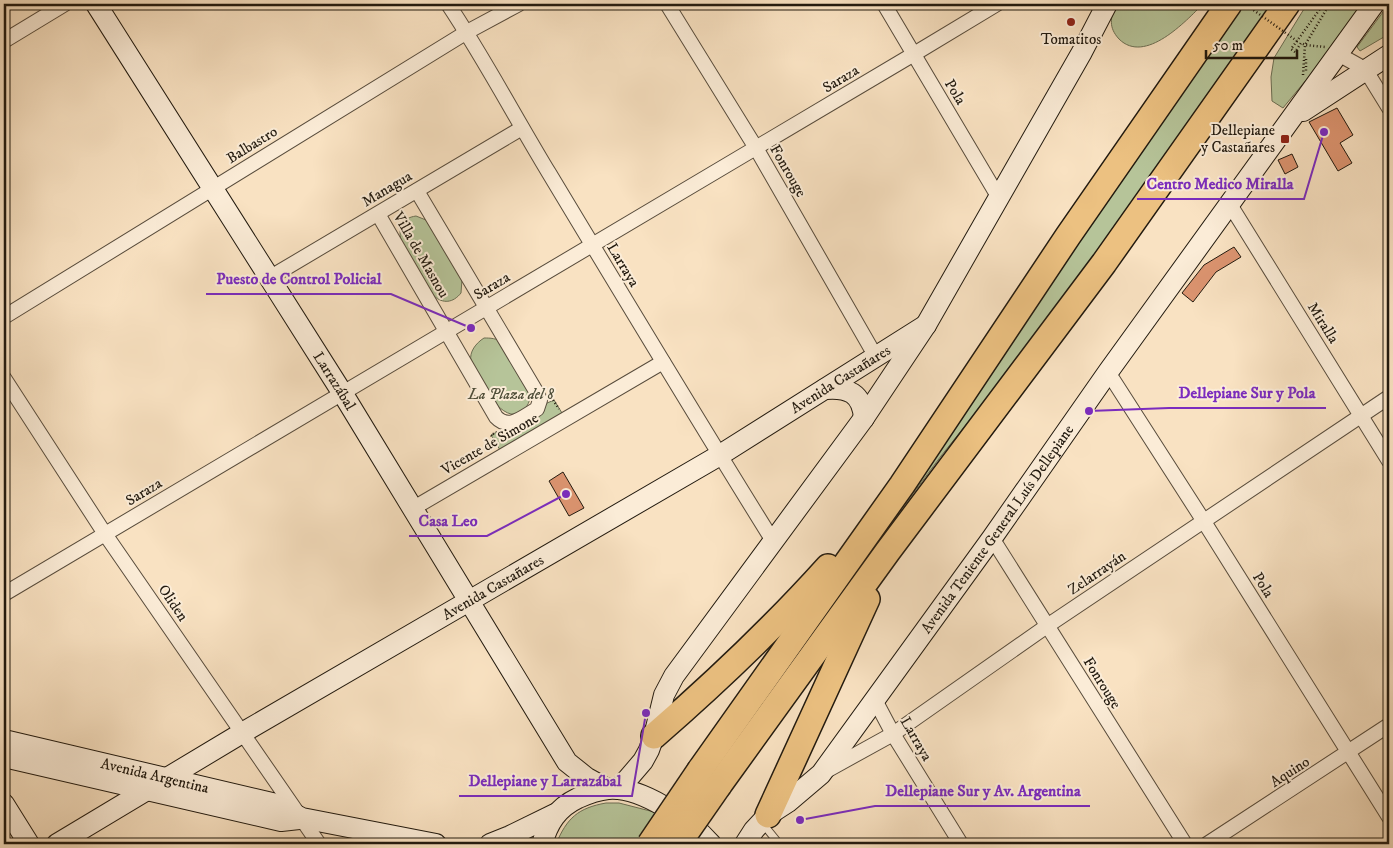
<svg xmlns="http://www.w3.org/2000/svg" width="1393" height="848" font-family="'IM FELL DW Pica',serif">
<style>
.green{fill:#b6c499;stroke:#6c6f54}
.building{fill:#dc9470;stroke:#221a0f}
.lines{fill:none;stroke-linecap:round;stroke-linejoin:round}
.lane-casing{stroke:#584c3c;stroke-width:9}
.street-casing{stroke:#584c3c;stroke-width:16}
.secondary-casing{stroke:#221a0f;stroke-width:22}
.highway-casing{stroke:#221a0f;stroke-width:28}
.path{stroke:#221a0f;stroke-width:2.5;stroke-dasharray:1 2.5;stroke-linecap:butt}
.lane{stroke:#fbecd7;stroke-width:7}
.street{stroke:#fbecd7;stroke-width:14}
.secondary{stroke:#fbecd7;stroke-width:20}
.highway{stroke:#ecc181;stroke-width:25}
.highway-bridge-casing{stroke:#221a0f;stroke-width:28;stroke-linecap:butt}
.path-bridge{stroke:#221a0f;stroke-width:2.5;stroke-dasharray:1 2.5;stroke-linecap:butt}
.highway-bridge{stroke:#ecc181;stroke-width:25}
.poi-dot{fill:#8f2418;stroke:#fbecd7;stroke-width:2}
.labels{text-anchor:middle;dominant-baseline:central;stroke-width:4;stroke-linejoin:round;paint-order:stroke}
.poi-label{font-size:15px;fill:#221a0f;stroke:#fbecd7}
.street-label{font-size:15px;fill:#221a0f;stroke:#fbecd7}
.park-label{font-size:15px;font-style:italic;fill:#4e4d38;stroke:#fbecd7}
.leader{fill:none;stroke:#7b2cbf;stroke-width:2}
.callout-dot{fill:#7b2cbf;stroke:#fbecd7;stroke-width:2}
.callout-label{font-size:16px;text-anchor:middle;font-weight:bold;fill:#7b2cbf;stroke:#fbecd7;stroke-width:4;stroke-linejoin:round;paint-order:stroke}
</style>
<rect width="100%" height="100%" fill="#f9e2c2"/>
<filter id="stains"><feTurbulence type="fractalNoise" baseFrequency=".004" numOctaves="4"/><feColorMatrix values="0 0 0 0 .2 0 0 0 0 .09 0 0 0 0 .02 0 0 0 .5 -.17"/></filter>
<radialGradient id="worn" r=".72"><stop offset=".6" stop-color="#630" stop-opacity="0"/><stop offset="1" stop-color="#630" stop-opacity=".3"/></radialGradient>
<g class="green">
<path d="M 1115,4 L 1203,4 C 1186,21 1145,65 1119,39 C 1108,27 1111,18 1115,4 Z"/>
<polygon points="1240,4 1275,4 1029,346 941,456 897,515 925,469"/>
<polygon points="1307,4 1364,4 1334,46 1283,108 1272,101 1271,77 1274,58"/>
<polygon points="1389,4 1389,34 1360,51 1357,47"/>
<path d="M 416,216 L 426,220 L 462,279 L 461,293 C 453,303 443,304 434,296 L 401,240 C 398,227 402,218 416,216 Z"/>
<path d="M 484,338 C 490,338 497,338 502,343 C 506,348 530,389 530,394 C 531,404 522,416 511,414 C 506,413 501,409 498,406 C 491,395 474,371 471,361 C 469,352 476,343 484,338 Z"/>
<polygon points="554,400 562,413 500,450 491,435 499,431 511,431 540,413 545,404"/>
<path d="M 606,803 L 619,803 L 658,813 L 636,844 L 556,844 C 567,818 578,808 606,803 Z"/>
</g>
<g class="building">
<polygon points="1337,108 1353,135 1340,143 1352,163 1338,171 1309,122"/>
<polygon points="1292,154 1298,167 1285,174 1278,160"/>
<polygon points="1234,247 1241,257 1216,272 1193,302 1182,293 1204,265"/>
<polygon points="563,472 584,508 569,516 549,481"/>
</g>
<g class="lines">
<g class="lane-casing">
<polyline id="lane" points="763,824 776,840 777,844"/>
</g>
<g class="street-casing">
<g id="street">
<path d="M 448,4 C 484,58 515,117 549,173 C 623,296 697,419 773,541"/>
<polyline points="667,4 756,148 876,357"/>
<polyline points="884,4 999,198"/>
<polyline points="4,41 65,4"/>
<polyline points="1338,54 1365,69 1389,108"/>
<polyline points="1229,203 1389,461"/>
<path d="M 378,214 L 496,417 C 509,431 524,416 537,409 L 540,400 L 537,393 L 417,191"/>
<polyline points="269,278 522,128"/>
<polyline points="4,317 467,32 519,4"/>
<polyline points="1108,372 1203,520 1389,817"/>
<polyline points="4,378 105,534 319,844"/>
<polyline points="412,509 663,362"/>
<polyline points="992,538 1185,844"/>
<polyline points="4,594 914,54 997,4"/>
<polyline points="875,700 893,734 961,844"/>
<polyline points="826,771 893,734 1047,626 1389,397"/>
<polyline points="1207,844 1389,725"/>
</g>
</g>
<g class="secondary-casing">
<g id="secondary">
<path id="s1" d="M 96,4 L 343,394 L 567,762 L 587,778 L 607,789"/>
<polyline points="1303,111 1389,55"/>
<path d="M 825,389 C 848,387 862,393 864,418"/>
<path id="s2" d="M 4,740 L 272,803 L 302,818 L 436,844"/>
<polyline points="4,757 281,821 299,819"/>
<polyline points="619,789 643,761 649,750 654,736 664,695 674,676 864,418 926,325 1082,52 1107,4"/>
<polyline points="4,804 29,844"/>
<path id="s3" d="M 57,844 L 242,733 L 720,455 L 926,325"/>
<polyline points="490,844 510,836 555,814"/>
<path d="M 542,844 C 548,823 557,808 578,798 C 587,794 598,790 608,789 C 641,786 690,820 711,844"/>
<path id="s4" d="M 745,844 L 754,830 L 768,815 L 788,802 L 821,774 L 992,538 L 1108,372 L 1374,4"/>
</g>
</g>
<g class="highway-casing">
<g id="highway">
<path d="M 654,736 C 715,683 774,627 828,567"/>
<polyline points="700,770 902,485 1068,236 1229,4"/>
<polyline points="719,785 888,551 1104,263 1287,4"/>
<polyline points="768,815 867,599"/>
</g>
</g>
<g class="path">
<polyline points="1297,41 1291,49 1295,52 1301,43 1305,45 1325,47"/>
<polyline points="1306,59 1306,71"/>
<polyline points="1303,75 1305,45 1326,10"/>
<polyline points="553,400 559,409"/>
<polyline points="497,432 491,435 498,446"/>
</g>
<use href="#lane" class="lane"/>
<use href="#street" class="street"/>
<use href="#secondary" class="secondary"/>
<use href="#highway" class="highway"/>
<g class="highway-bridge-casing">
<g id="highway-bridge">
<polyline points="650,844 700,770"/>
<polyline points="678,844 719,785"/>
</g>
</g>
<polyline class="path-bridge" points="1245,4 1297,41 1322,6 1326,10"/>
<use href="#highway-bridge" class="highway-bridge"/>
</g>
<g class="poi-dot">
<circle cx="1071" cy="22" r="5"/>
<rect x="1280" y="134" width="10" height="10" rx="2.5"/>
</g>
<g class="labels">
<g class="poi-label">
<text x="1071" y="39">Tomatitos</text>
<text x="1275" y="130" text-anchor="end">Dellepiane<tspan x="1275" dy="17">y Castañares</tspan></text>
</g>
<g class="street-label">
<text transform="translate(841 79) rotate(-31)">Saraza</text>
<text transform="translate(955 92) rotate(59)">Pola</text>
<text transform="translate(252 145) rotate(-32)">Balbastro</text>
<text transform="translate(788 171) rotate(60)">Fonrouge</text>
<text transform="translate(387 189) rotate(-31)">Managua</text>
<text transform="translate(421 255) rotate(60)">Villa de Masnou</text>
<text transform="translate(623 265) rotate(59)">Larraya</text>
<text transform="translate(492 286) rotate(-31)">Saraza</text>
<text transform="translate(1323 323) rotate(58)">Miralla</text>
<text stroke="none"><textPath href="#s3" startOffset="911">Avenida Castañares</textPath></text>
<text stroke="none"><textPath href="#s1" startOffset="446">Larrazábal</textPath></text>
<text transform="translate(490 444) rotate(-30)">Vicente de Simone</text>
<text transform="translate(144 492) rotate(-31)">Saraza</text>
<text stroke="none"><textPath href="#s4" startOffset="406">Avenida Teniente General Luís Dellepiane</textPath></text>
<text transform="translate(1097 573) rotate(-34)">Zelarrayán</text>
<text transform="translate(1263 585) rotate(58)">Pola</text>
<text stroke="none"><textPath href="#s3" startOffset="506">Avenida Castañares</textPath></text>
<text transform="translate(173 603) rotate(56)">Oliden</text>
<text transform="translate(1102 683) rotate(58)">Fonrouge</text>
<text transform="translate(916 739) rotate(60)">Larraya</text>
<text transform="translate(1290 772) rotate(-33)">Aquino</text>
<text stroke="none"><textPath href="#s2" startOffset="155">Avenida Argentina</textPath></text>
</g>
<g class="park-label">
<text x="511" y="394">La Plaza del 8</text>
</g>
</g>
<path class="leader" d="M1324 132L1304 199H1137M471 328L391 294H206M1089 411L1169 408H1326M566 494L487 536H409M646 713L632 796H459M800 820L875 806H1090"/>
<g class="callout-dot">
<circle cx="1324" cy="132" r="5"/>
<circle cx="471" cy="328" r="5"/>
<circle cx="1089" cy="411" r="5"/>
<circle cx="566" cy="494" r="5"/>
<circle cx="646" cy="713" r="5"/>
<circle cx="800" cy="820" r="5"/>
</g>
<g class="callout-label">
<text x="1220" y="189">Centro Medico Miralla</text>
<text x="299" y="284">Puesto de Control Policial</text>
<text x="1247" y="398">Dellepiane Sur y Pola</text>
<text x="448" y="526">Casa Leo</text>
<text x="545" y="786">Dellepiane y Larrazábal</text>
<text x="983" y="796">Dellepiane Sur y Av. Argentina</text>
</g>
<rect width="1393" height="848" fill="none" stroke="#f9e2c2" stroke-width="20"/>
<rect x="5" y="5" width="1383" height="838" fill="none" stroke="#221a0f" stroke-width="2.5"/>
<rect x="10" y="10" width="1373" height="828" fill="none" stroke="#221a0f"/>
<path d="M1206 50v8h91v-8" fill="none" stroke="#221a0f" stroke-width="2.5"/>
<text x="1213" y="50" font-size="15" fill="#221a0f" stroke="#fbecd7" stroke-width="4" paint-order="stroke">50 m</text>
<rect width="100%" height="100%" filter="url(#stains)"/>
<rect width="100%" height="100%" fill="url(#worn)"/>
</svg>
